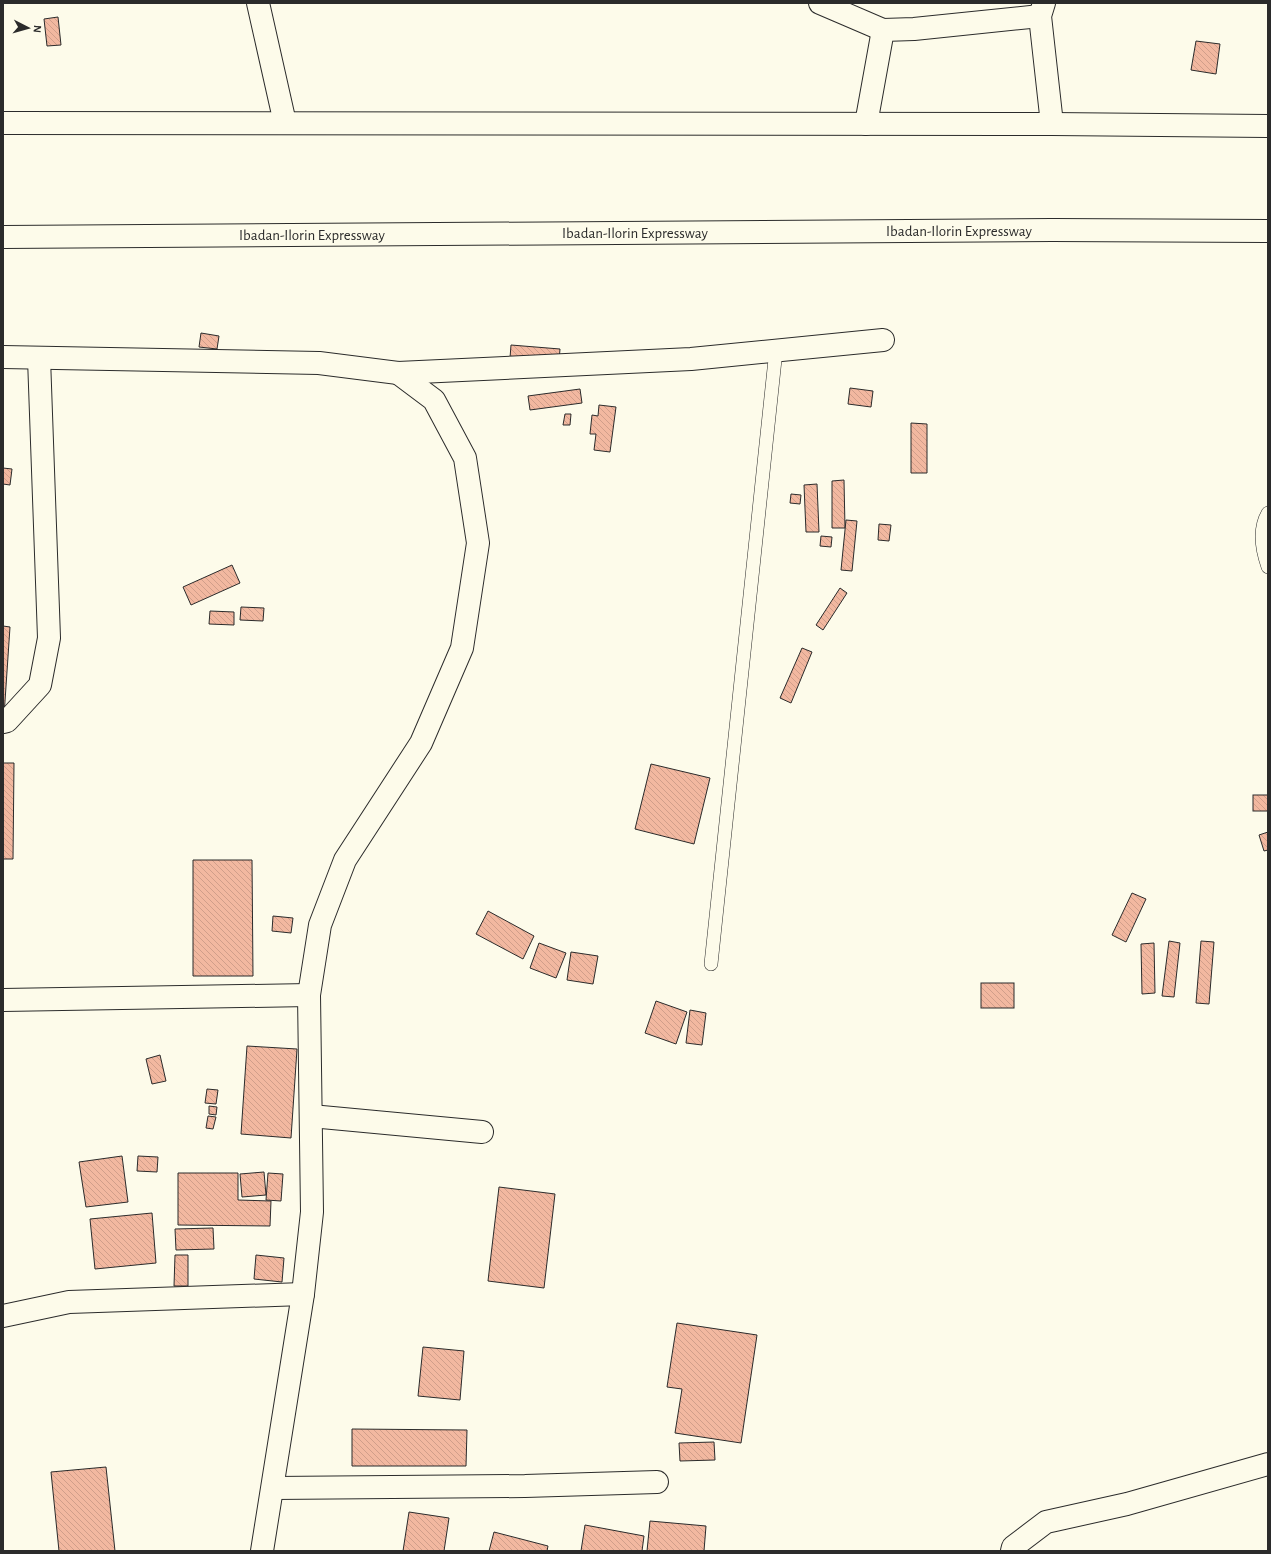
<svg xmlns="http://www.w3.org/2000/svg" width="1271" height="1554" font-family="'Alegreya Sans',sans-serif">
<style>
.building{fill:url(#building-back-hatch);stroke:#2b2b2b}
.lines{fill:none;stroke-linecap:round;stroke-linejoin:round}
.service-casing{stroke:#2b2b2b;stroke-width:14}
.minor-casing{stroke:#2b2b2b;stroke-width:24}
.motorway-casing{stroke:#2b2b2b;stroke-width:24}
.service{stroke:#fdfbea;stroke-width:13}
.minor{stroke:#fdfbea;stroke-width:22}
.motorway{stroke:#fdfbea;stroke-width:22}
.labels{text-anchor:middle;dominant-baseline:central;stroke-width:3;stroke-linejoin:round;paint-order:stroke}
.street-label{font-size:15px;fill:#2b2b2b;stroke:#fdfbea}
</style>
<defs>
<pattern id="building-back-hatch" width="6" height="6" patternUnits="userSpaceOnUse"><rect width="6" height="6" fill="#f2b8a0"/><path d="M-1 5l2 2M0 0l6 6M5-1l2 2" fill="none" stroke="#d09e8a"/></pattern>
</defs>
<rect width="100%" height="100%" fill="#fdfbea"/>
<g class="building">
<polygon points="58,17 61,45 47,46 44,19"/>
<polygon points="1196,41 1220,44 1216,74 1191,70"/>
<polygon points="201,333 219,336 217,349 199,347"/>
<polygon points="511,345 560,349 559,361 510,358"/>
<polygon points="850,388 873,391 871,407 848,404"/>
<polygon points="580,389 582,403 530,410 528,396"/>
<polygon points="599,405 616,407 610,452 594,450 596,434 590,434 592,415 598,416"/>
<polygon points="565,414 571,414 570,425 563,425"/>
<polygon points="911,423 927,424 927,473 911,473"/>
<polygon points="3,468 12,469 10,485 3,484"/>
<polygon points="844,480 845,528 832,528 832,481"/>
<polygon points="817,484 819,532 806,532 804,485"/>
<polygon points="791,494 801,495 800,504 790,503"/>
<polygon points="846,520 857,521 852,571 841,570"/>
<polygon points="879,524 891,525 889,541 878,540"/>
<polygon points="821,536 832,537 831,547 820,546"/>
<polygon points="232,565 240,583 191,605 183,587"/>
<polygon points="840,588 847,593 823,630 816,625"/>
<polygon points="241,607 264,608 263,621 240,620"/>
<polygon points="210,611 234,612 234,625 209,624"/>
<polygon points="3,626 10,627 4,716 3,716"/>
<polygon points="802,648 812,652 791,703 780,698"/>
<polygon points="3,763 14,763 13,859 3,859"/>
<polygon points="651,764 710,778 694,844 635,829"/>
<rect x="1253" y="795" width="15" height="16"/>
<polygon points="1268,832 1268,850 1264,851 1259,835"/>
<polygon points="193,860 252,860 253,976 193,976"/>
<polygon points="1132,893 1146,899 1126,942 1112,935"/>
<polygon points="488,911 534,936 523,959 476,934"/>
<polygon points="273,916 293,918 291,933 272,931"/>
<polygon points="1169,941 1180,943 1174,997 1162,996"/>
<polygon points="1201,941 1214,942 1209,1004 1196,1003"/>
<polygon points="539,943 566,953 556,978 530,968"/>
<polygon points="1154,943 1155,993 1142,994 1141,944"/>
<polygon points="571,952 598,956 593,984 567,980"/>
<rect x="981" y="983" width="33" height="25"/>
<polygon points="656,1001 687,1012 676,1044 645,1033"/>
<polygon points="690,1010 706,1013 702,1045 686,1043"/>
<polygon points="247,1046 297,1049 291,1138 241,1134"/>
<polygon points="160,1055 166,1081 152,1084 146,1059"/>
<polygon points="207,1089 218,1090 216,1104 205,1103"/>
<polygon points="209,1106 217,1107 216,1115 209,1114"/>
<polygon points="208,1116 216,1117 213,1129 206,1128"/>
<polygon points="122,1156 128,1202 86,1207 79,1162"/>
<polygon points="138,1156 158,1157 157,1172 137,1171"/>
<polygon points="264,1172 266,1195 242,1197 240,1174"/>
<polygon points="178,1173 238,1173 238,1200 271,1201 270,1226 178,1225"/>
<polygon points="268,1173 283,1174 281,1201 266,1200"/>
<polygon points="499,1187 555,1194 544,1288 488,1281"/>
<polygon points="152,1213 156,1263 95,1269 90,1219"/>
<polygon points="213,1228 214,1249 176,1250 175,1229"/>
<polygon points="175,1255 188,1255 188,1286 174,1286"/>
<polygon points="256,1255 284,1258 282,1282 254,1279"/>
<polygon points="677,1323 757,1335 741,1443 675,1433 682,1389 667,1387"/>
<polygon points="423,1347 464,1351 460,1400 418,1396"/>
<polygon points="352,1429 467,1430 466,1466 352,1466"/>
<polygon points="714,1442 715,1460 680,1461 679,1443"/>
<polygon points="106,1467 115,1551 59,1551 51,1472"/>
<polygon points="409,1512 449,1518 444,1551 403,1551"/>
<polygon points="650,1521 706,1526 704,1551 647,1551"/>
<polygon points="585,1525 644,1536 642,1551 581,1551"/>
<polygon points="494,1532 548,1546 547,1551 489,1551"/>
</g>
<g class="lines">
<g class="service-casing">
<g id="service">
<path d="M 1268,513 C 1258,530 1262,550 1268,567"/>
<polyline points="711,964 776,350"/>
</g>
</g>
<g class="minor-casing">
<g id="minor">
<polyline points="258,3 285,123"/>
<polyline points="820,3 883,30"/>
<polyline points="1044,3 1040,16 1052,124"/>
<polyline points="866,124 883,30 914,29 1040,16"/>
<polyline points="3,357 319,363 398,373 691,359 883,340"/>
<polyline points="3,722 7,721 40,685 49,638 39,358"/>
<polyline points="3,1000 309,995"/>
<polyline points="311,1116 482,1132"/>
<polyline points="3,1316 69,1302 303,1294"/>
<polyline points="274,1488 525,1486 657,1482"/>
<polyline points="262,1551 303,1294 312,1212 309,995 320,925 345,860 421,743 462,648 478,543 465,458 434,400 398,373"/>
<polyline points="1012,1551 1013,1547 1046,1522 1127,1504 1268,1464"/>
</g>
</g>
<g class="motorway-casing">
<g id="motorway">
<polyline points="3,123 1052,124 1268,126"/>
<polyline points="3,237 1052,230 1268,231"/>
</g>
</g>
<use href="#service" class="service"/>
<use href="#minor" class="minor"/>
<use href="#motorway" class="motorway"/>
</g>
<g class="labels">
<g class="street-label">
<text x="959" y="231">Ibadan-Ilorin Expressway</text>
<text x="635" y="233">Ibadan-Ilorin Expressway</text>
<text x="312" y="235">Ibadan-Ilorin Expressway</text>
</g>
</g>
<rect width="1271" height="1554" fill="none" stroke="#2b2b2b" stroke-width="8"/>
<g transform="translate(28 28) rotate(96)" stroke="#fdfbea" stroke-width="3" paint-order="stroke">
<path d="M0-3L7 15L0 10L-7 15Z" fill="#2b2b2b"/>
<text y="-6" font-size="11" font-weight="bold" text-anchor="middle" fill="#2b2b2b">N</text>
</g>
</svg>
